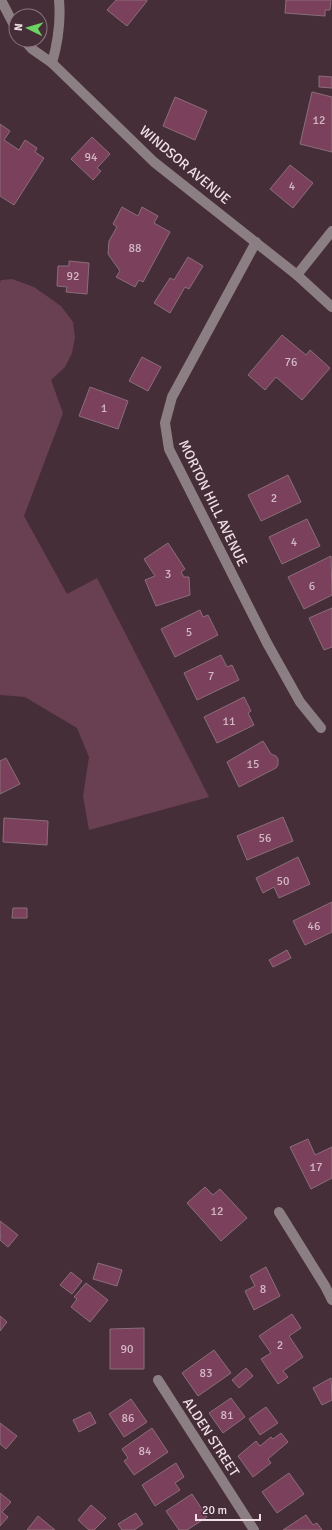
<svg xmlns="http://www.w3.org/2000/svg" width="332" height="1530" font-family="Signika,sans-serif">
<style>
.green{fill:#694052}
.building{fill:#7b405c;stroke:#8a6e79}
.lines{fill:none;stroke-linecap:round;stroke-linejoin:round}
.minor{stroke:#8c7f84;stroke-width:10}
.labels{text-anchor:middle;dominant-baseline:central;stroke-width:3;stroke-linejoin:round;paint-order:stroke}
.number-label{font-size:12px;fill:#d3b8c4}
.street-label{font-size:14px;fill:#f0e0e6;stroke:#462e38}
</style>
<rect width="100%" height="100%" fill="#462e38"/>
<polygon class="green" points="12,279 34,287 61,306 73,322 75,337 72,353 65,367 51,380 63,413 24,516 67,594 97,578 209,797 89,830 83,796 89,757 77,728 25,697 0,695 0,282 1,280"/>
<g class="building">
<polygon points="116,0 147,0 147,1 127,26 107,10"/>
<polygon points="286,0 331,0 330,10 325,10 325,16 285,13"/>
<polygon points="319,76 332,77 332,88 319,87"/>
<polygon points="312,92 332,97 332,152 300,144"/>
<polygon points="175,97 207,111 195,140 163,126"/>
<polygon points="0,124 10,131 4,140 19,150 25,140 37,148 35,152 44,158 14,205 0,196"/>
<polygon points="92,137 110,154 97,168 101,171 93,180 71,159"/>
<polygon points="290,165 313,183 293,208 270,189"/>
<polygon points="122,207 138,216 142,207 158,216 154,223 170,232 143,282 139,280 135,287 116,277 120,271 108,254 109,241 117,227 113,224"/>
<polygon points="188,257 203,266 189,289 185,287 170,313 154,303 170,278 174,280"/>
<polygon points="69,261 89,263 87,294 66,292 67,287 57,286 58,266 69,266"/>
<polygon points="282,335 306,355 310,350 330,368 302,400 276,377 265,390 248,375"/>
<polygon points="142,357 161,367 148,391 129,381"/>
<polygon points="90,387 128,401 118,429 79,416"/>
<polygon points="288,475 301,502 261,521 248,495"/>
<polygon points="307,519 320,546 282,564 269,537"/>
<polygon points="168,543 185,569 181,572 184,577 189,577 190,595 156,606 145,580 155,576 144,559"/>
<polygon points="331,556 332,595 304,609 288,577"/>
<polygon points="332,608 332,647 324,650 309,618"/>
<polygon points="200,610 203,617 208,615 218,635 175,657 161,629"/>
<polygon points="221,655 227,667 232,665 239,680 197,700 184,673"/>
<polygon points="244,697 251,711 248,713 254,725 217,743 204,717"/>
<polygon points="263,741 271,754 276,756 278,759 278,765 276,768 239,787 227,762"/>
<polygon points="6,758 20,784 0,794 0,761"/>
<polygon points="283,817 293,841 247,860 237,836"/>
<polygon points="4,818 48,821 47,845 3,842"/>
<polygon points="298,857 310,884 279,898 274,887 263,893 256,878"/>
<polygon points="332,902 332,932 305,945 293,921"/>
<polygon points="13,908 27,908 27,918 12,918"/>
<polygon points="287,950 291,958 273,967 269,960"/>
<polygon points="308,1139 315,1155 332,1147 332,1178 311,1189 290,1147"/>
<polygon points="205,1187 213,1195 220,1189 247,1218 221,1241 187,1203"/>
<polygon points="0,1221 18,1235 8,1247 0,1240 1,1235 0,1234"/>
<polygon points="98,1263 122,1270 117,1286 93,1279"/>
<polygon points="266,1267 280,1296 254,1310 245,1291 255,1286 250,1276"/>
<polygon points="71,1272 82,1281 72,1294 60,1285"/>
<polygon points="86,1283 108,1300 90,1322 71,1307 77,1299 74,1297"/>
<polygon points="292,1314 301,1328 289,1336 303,1357 283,1371 288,1377 278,1384 261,1359 271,1353 259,1336"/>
<polygon points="0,1316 7,1322 0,1331"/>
<polygon points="144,1328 144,1369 110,1369 110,1329"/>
<polygon points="214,1350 231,1373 198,1396 182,1373"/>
<polygon points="246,1368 253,1376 239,1388 232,1380"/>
<polygon points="331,1378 332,1400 322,1405 313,1388"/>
<polygon points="231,1398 245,1417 223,1433 209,1413"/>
<polygon points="131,1399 147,1422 124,1437 109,1414"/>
<polygon points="266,1407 278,1423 260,1435 249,1419"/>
<polygon points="90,1412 96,1423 79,1432 73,1420"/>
<polygon points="0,1423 17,1436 6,1449 0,1444"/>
<polygon points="152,1428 168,1452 134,1475 124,1461 128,1458 122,1449"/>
<polygon points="281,1433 288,1442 268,1459 271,1463 253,1477 238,1456 256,1441 260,1446 271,1437 273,1439"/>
<polygon points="176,1463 184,1477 175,1483 180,1490 155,1506 142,1485"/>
<polygon points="289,1473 304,1494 277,1513 262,1492"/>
<polygon points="0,1493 11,1502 2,1512 8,1517 0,1526"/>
<polygon points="192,1494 207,1517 187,1530 179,1530 166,1511"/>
<polygon points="91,1505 106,1518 94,1530 89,1530 78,1520"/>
<polygon points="136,1513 143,1524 134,1530 122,1530 118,1524"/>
<polygon points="306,1515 313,1525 317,1523 322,1530 283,1530"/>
<polygon points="38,1516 55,1530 27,1530"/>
</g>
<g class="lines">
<g class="minor">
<polyline points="1,0 16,29"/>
<polyline points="24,40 32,49 52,63 154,162 297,275 332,307"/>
<path d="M 52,63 C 58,42 61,22 59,0"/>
<polyline points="256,242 172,397 165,423 169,449 267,643 300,702 321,728"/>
<polyline points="297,275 332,231"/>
<polyline points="279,1212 325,1286 332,1300"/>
<polyline points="158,1380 254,1530"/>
</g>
</g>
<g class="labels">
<g class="number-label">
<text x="319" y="120">12</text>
<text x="91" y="157">94</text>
<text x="292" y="186">4</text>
<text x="135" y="248">88</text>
<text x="73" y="276">92</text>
<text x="291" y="362">76</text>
<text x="104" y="408">1</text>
<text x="274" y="498">2</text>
<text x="294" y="542">4</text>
<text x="168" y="574">3</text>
<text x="312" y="586">6</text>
<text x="189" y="632">5</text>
<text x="211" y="676">7</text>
<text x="229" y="721">11</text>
<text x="253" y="764">15</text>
<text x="265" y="838">56</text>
<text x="283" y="881">50</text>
<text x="314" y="926">46</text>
<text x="316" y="1167">17</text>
<text x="217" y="1211">12</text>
<text x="263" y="1289">8</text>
<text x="280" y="1345">2</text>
<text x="127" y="1349">90</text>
<text x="206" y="1373">83</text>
<text x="227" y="1415">81</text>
<text x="128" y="1418">86</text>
<text x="145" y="1451">84</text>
</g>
<g class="street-label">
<text transform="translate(185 165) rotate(40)">WINDSOR AVENUE</text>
<text transform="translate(213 503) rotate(64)">MORTON HILL AVENUE</text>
<text transform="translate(211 1437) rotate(57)">ALDEN STREET</text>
</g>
</g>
<g transform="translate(28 28) rotate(275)"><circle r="19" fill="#462e38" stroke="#8a757e"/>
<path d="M0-3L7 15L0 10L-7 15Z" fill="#6dd361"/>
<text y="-6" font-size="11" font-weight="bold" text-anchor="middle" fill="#f0e0e6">N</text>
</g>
<path d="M196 1514v6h64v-6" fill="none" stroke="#f0e0e6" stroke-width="2"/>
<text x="202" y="1514" font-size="12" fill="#f0e0e6" stroke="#462e38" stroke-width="3" paint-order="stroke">20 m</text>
</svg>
